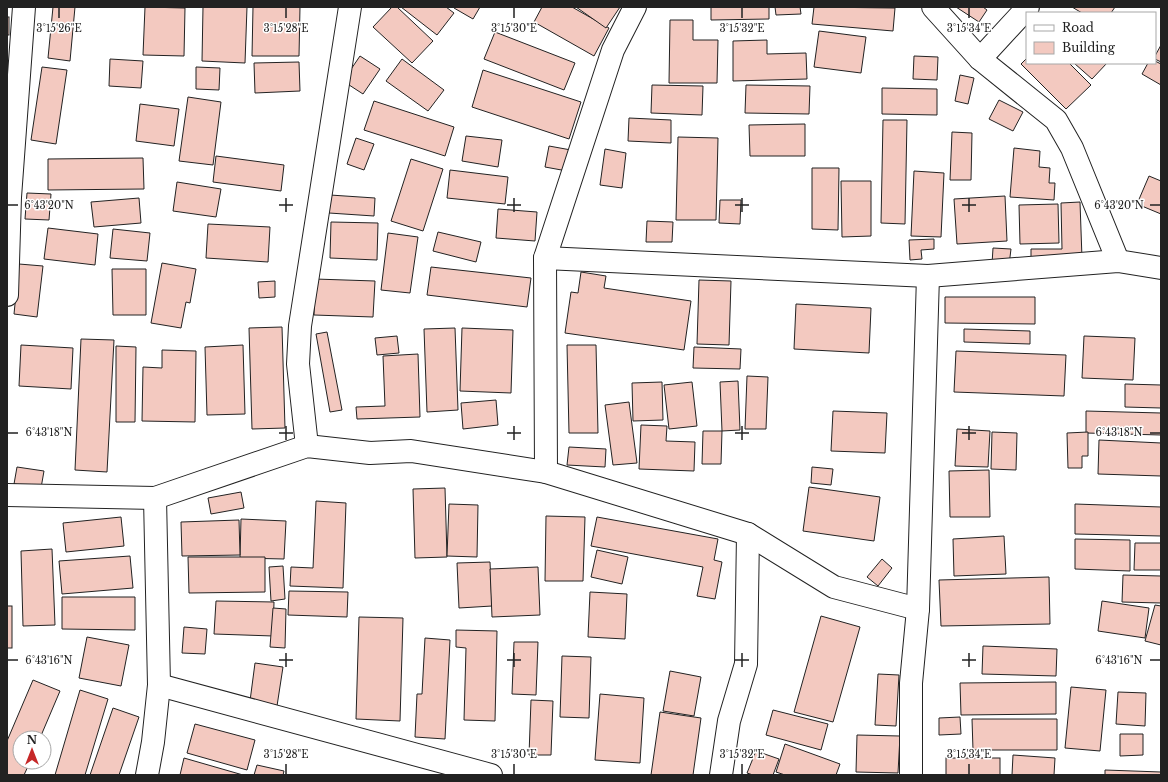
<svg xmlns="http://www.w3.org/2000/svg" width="1168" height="782" font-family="'Libre Baskerville',serif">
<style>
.building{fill:#f3c9c0;stroke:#222}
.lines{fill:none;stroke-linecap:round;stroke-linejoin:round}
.minor-casing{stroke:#222;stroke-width:24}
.minor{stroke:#fff;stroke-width:22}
.ticks{fill:none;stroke:#222;stroke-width:1.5}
.ticks-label{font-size:10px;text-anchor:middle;fill:#222;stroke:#fff;stroke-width:3;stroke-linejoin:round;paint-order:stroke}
</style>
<rect width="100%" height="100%" fill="#fff"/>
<g class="building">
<polygon points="53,7 75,7 70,61 48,58"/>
<polygon points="145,7 185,8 184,56 143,55"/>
<polygon points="203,7 247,7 245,63 202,61"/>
<polygon points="253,7 300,7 299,56 252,56"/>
<polygon points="392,7 397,7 433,41 412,63 373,27"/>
<polygon points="401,7 446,7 454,13 437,35"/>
<polygon points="455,7 480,7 473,19 454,8"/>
<polygon points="542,7 572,7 609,28 594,56 534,22"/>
<polygon points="576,7 620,7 606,28"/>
<polygon points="711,7 769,7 769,19 711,20"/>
<polygon points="775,7 800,7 801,14 776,15"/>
<polygon points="814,7 895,8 893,31 812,24"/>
<polygon points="956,7 983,7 987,10 979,22"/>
<polygon points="1072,7 1115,7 1111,13 1082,13"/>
<rect x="7" y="17" width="2" height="18"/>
<polygon points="670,20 693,20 693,40 718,40 717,83 669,83"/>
<polygon points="819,31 866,37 861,73 814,67"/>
<polygon points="495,32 575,63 564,90 484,59"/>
<polygon points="767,40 767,54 806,53 807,79 733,81 733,41"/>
<polygon points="1161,45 1161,62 1155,59 1155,56"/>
<polygon points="360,56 380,69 363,94 343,81"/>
<polygon points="914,56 938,57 937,80 913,79"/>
<polygon points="1027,58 1027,63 1069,63 1091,85 1066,109 1021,64"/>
<polygon points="110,59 143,61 141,88 109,86"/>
<polygon points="402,59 444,90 428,111 386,81"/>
<polygon points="1155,61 1161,64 1161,85 1142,74 1148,63 1155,63"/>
<polygon points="299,62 300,91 255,93 254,63"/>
<polygon points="1074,63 1107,63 1092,79"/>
<polygon points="42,67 67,70 56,144 31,140"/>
<polygon points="196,67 220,68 219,90 196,89"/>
<polygon points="483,70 581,102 569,139 472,107"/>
<polygon points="960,75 974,78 968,104 955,101"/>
<polygon points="652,85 703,86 702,115 651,113"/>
<polygon points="746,85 810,86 809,114 745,113"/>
<polygon points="882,88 937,89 937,115 882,114"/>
<polygon points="188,97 221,102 213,165 179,161"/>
<polygon points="999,100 1023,112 1013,131 989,119"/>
<polygon points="374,101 454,127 445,156 364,130"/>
<polygon points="140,104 179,109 174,146 136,141"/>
<polygon points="629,118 671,120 671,143 628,141"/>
<polygon points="883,120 907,120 905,224 881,223"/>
<polygon points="805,124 805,156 750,156 749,125"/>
<polygon points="952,132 972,133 971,180 950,180"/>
<polygon points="466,136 502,140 498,167 462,161"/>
<polygon points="678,137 718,138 716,220 676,220"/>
<polygon points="356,138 374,144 364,170 347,164"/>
<polygon points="549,146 571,150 567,171 545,167"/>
<polygon points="1014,148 1040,151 1039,167 1050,168 1049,183 1055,183 1054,200 1010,197"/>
<polygon points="605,149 626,153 622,188 600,185"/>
<polygon points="216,156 284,165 281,191 213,182"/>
<polygon points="143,158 144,189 48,190 48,159"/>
<polygon points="411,159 443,169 423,231 391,221"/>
<polygon points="812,168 839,168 838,230 812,229"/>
<polygon points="450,170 508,177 505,204 447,198"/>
<polygon points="914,171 944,173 941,237 911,236"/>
<polygon points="1149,176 1161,181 1161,214 1137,204"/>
<polygon points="841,181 871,181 871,236 842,237"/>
<polygon points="177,182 221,189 216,217 173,211"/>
<polygon points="27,193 51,194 49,220 25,219"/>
<polygon points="330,195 375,198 374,216 329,213"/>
<polygon points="1005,196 1007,241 957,244 954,199"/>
<polygon points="139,198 141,223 94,227 91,202"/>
<polygon points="720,200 741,200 740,224 719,223"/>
<polygon points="1080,202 1082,258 1031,259 1031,249 1062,249 1061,203"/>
<polygon points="1058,204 1059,243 1020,244 1019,205"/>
<polygon points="498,209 537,212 535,241 496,238"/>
<polygon points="647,221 673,222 672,242 646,242"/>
<polygon points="331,222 378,223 377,260 330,258"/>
<polygon points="208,224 270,227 268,262 206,258"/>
<polygon points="48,228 98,234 95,265 44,259"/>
<polygon points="113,229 150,233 147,261 110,258"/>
<polygon points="438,232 481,242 476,262 433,251"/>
<polygon points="388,233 418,237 410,293 381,290"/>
<polygon points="934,239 934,249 921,250 922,259 910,260 909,240"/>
<polygon points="993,248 1011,249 1009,265 992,264"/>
<polygon points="162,263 196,269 190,303 186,302 181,328 151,323"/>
<polygon points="19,264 43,266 37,317 14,314"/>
<polygon points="431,267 531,278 527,307 427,295"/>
<polygon points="112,269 146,269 146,315 113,315"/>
<polygon points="581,272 606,276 604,288 691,301 684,350 565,333 571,292 578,293"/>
<polygon points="315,279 375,281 373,317 314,315"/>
<polygon points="699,280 731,281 729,345 697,344"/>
<polygon points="275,281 275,297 259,298 258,282"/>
<polygon points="945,297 1035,297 1035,324 945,323"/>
<polygon points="796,304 871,308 869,353 794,349"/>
<polygon points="282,327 285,428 252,429 249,328"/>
<polygon points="455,328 458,410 427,412 424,329"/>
<polygon points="462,328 513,330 511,393 460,391"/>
<polygon points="964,329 1030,331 1030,344 964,342"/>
<polygon points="327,332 342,410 330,412 316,334"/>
<polygon points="397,336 399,353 377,355 375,338"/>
<polygon points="1084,336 1135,338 1133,380 1082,378"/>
<polygon points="81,339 114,340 107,472 75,470"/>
<polygon points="21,345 73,348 71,389 19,386"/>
<polygon points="243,345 245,414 207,415 205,347"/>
<polygon points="567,345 596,345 598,433 569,433"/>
<polygon points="116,346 136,347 135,422 116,422"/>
<polygon points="694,347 741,349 740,369 693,368"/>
<polygon points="162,350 196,351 195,422 142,421 143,367 162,368"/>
<polygon points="956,351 1066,355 1064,396 954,392"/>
<polygon points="418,354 420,417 357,419 356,407 385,406 383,356"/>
<polygon points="747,376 768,377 766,429 745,429"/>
<polygon points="738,381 740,430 722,431 720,382"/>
<polygon points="662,382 663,420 633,421 632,383"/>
<polygon points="692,382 697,426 669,429 664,385"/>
<polygon points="1125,384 1161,385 1161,408 1125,407"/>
<polygon points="496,400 498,425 463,429 461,403"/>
<polygon points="629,402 637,463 613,465 605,405"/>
<polygon points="833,411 887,413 885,453 831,451"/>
<polygon points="1086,411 1161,413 1161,435 1086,433"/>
<polygon points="641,425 667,426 666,441 695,442 694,471 639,469"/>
<polygon points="957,429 990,431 988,467 955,466"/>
<polygon points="703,431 722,431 721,464 702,464"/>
<polygon points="992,432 1017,433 1016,470 991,469"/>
<polygon points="1088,432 1088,456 1082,456 1082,468 1068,468 1067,433"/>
<polygon points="1099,440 1161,443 1161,476 1098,474"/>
<polygon points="569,447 606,449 605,467 567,465"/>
<polygon points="17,467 44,471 41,488 14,484"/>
<polygon points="812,467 833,469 831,485 811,483"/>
<polygon points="989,470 990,517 950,517 949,471"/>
<polygon points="809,487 880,497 874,541 803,531"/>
<polygon points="445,488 447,557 415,558 413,489"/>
<polygon points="241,492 244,508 211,514 208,498"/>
<polygon points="316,501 346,503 343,588 290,586 291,567 313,568"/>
<polygon points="449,504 478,505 477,557 447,556"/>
<polygon points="1075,504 1161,507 1161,536 1075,534"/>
<polygon points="546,516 585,517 583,581 545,581"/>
<polygon points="121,517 124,546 66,552 63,523"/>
<polygon points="597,517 718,539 714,560 722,562 715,599 697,596 703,567 591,546"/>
<polygon points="241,519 286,521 284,559 240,558"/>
<polygon points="239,520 240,555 182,556 181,522"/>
<polygon points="1004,536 1006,574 954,576 953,539"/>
<polygon points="1075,539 1130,540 1130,571 1075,569"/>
<polygon points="1135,543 1161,543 1161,570 1134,570"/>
<polygon points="52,549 55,625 23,626 21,551"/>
<polygon points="597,550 628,557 622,584 591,577"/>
<polygon points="130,556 133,588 62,594 59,561"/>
<polygon points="188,557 265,557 265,592 189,593"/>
<polygon points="882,559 892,568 878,586 867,577"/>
<polygon points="490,562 492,606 459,608 457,563"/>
<polygon points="283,566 285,599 271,601 269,567"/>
<polygon points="538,567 540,615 492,617 490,569"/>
<polygon points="1123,575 1161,576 1161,603 1122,602"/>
<polygon points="1049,577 1050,624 941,626 939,580"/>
<polygon points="289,591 348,592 347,617 288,615"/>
<polygon points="590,592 627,594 625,639 588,637"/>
<polygon points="62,597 135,597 135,630 62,629"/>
<polygon points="216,601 274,602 273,636 214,634"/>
<polygon points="1102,601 1149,608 1145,638 1098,631"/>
<polygon points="1155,605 1161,606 1161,645 1145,641"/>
<rect x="7" y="606" width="5" height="42"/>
<polygon points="273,608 286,609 285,648 270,647"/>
<polygon points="821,616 860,627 833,722 794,712"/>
<polygon points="359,617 403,618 400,721 356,719"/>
<polygon points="184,627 207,629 205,654 182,653"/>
<polygon points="456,630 497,631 495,721 464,720 466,648 456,647"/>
<polygon points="87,637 129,645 121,686 79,678"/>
<polygon points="425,638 450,640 445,739 415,737 417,694 422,694"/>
<polygon points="514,642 538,642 536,695 512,694"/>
<polygon points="983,646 1057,649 1056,676 982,674"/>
<polygon points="562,656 591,657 589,718 560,717"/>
<polygon points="255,663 283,667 277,706 250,701"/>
<polygon points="670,671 701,677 694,716 663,711"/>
<polygon points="878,674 899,675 896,726 875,725"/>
<polygon points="33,680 60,691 40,738 20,738 20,762 30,762 24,775 7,775 7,741"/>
<polygon points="1056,682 1056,714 961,715 960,683"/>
<polygon points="1071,687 1106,690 1100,751 1065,748"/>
<polygon points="80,690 108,699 85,775 55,775"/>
<polygon points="1118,692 1146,693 1145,726 1116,724"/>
<polygon points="600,694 644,698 640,763 595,760"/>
<polygon points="531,700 553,701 551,755 529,755"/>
<polygon points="113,708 139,717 119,775 90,775"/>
<polygon points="773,710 828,724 821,750 766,735"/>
<polygon points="660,712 701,718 693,775 651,775"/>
<polygon points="960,717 961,734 939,735 939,718"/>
<polygon points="972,719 1057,719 1057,750 973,750"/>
<polygon points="195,724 255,740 247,770 187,753"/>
<polygon points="1120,734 1143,734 1143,755 1120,756"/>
<polygon points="857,735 900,736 898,773 856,772"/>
<polygon points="785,744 840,764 836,775 785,775 776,772"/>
<polygon points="756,751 779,759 773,775 753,775 747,773"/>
<polygon points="1013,755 1055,758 1054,775 1012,775"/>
<polygon points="184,758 243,775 180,775"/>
<rect x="946" y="758" width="54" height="17"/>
<polygon points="257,765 284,771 283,775 254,775"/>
<polygon points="1105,770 1161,772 1161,775 1105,775"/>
</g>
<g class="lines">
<g class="minor-casing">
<g id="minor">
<polyline points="933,7 980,59 1056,120 1072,148 1118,261"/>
<polyline points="980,59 1028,7"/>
<polyline points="545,258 928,276 1118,261 1161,268"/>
<polyline points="7,295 10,197 24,7"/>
<polyline points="307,446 298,364 300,326 350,7"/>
<polyline points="546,472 748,534 834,587 918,609"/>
<polyline points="7,495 155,498 307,446 370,453 411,451 546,472 545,258 613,50 635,7"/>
<polyline points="159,685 491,775"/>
<polyline points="147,775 153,742 159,685 155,498"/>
<polyline points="721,775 729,721 746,664 748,534"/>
<polyline points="911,775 911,683 918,609 928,276"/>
</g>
</g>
<use href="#minor" class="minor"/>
</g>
<path class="ticks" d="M 59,8 L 59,18M 286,8 L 286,18M 514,8 L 514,18M 742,8 L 742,18M 969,8 L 969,18M 286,198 L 286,212M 514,198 L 514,212M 742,198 L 742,212M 969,198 L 969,212M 8,205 L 18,205M 279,205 L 293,205M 507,205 L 521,205M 735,205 L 749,205M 962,205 L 976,205M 1150,205 L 1160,205M 286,426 L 286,440M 514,426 L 514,440M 742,426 L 742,440M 969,426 L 969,440M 8,433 L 18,433M 279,433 L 293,433M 507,433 L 521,433M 735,433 L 749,433M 962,433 L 976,433M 1150,433 L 1160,433M 286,653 L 286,667M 514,653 L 514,667M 742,653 L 742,667M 969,653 L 969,667M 8,660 L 18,660M 279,660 L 293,660M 507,660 L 521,660M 735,660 L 749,660M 962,660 L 976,660M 1150,660 L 1160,660M 286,764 L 286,774M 514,764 L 514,774M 742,764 L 742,774M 969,764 L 969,774"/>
<g class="ticks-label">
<text x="59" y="32">3°15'26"E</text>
<text x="286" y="32">3°15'28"E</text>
<text x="514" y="32">3°15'30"E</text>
<text x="742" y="32">3°15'32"E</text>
<text x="969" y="32">3°15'34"E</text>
<text x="49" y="209">6°43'20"N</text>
<text x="1119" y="209">6°43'20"N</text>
<text x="49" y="436">6°43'18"N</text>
<text x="1119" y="436">6°43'18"N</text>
<text x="49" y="664">6°43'16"N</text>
<text x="1119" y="664">6°43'16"N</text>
<text x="286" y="758">3°15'28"E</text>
<text x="514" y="758">3°15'30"E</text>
<text x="742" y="758">3°15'32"E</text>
<text x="969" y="758">3°15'34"E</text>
</g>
<rect width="1168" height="782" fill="none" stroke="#222222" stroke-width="16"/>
<rect x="1026" y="12" width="130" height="52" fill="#ffffff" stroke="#a7a7a7"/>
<rect x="1034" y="25" width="20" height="6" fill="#ffffff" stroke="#a7a7a7"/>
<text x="1062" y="32" font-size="12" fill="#222222">Road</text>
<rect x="1034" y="42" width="20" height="12" fill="#f3c9c0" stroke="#a7a7a7"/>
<text x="1062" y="52" font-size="12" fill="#222222">Building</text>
<g transform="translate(32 750)"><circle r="19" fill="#ffffff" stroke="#a7a7a7"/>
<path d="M0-3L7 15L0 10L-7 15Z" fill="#c62828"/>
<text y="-6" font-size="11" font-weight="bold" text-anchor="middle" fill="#222222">N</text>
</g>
</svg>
